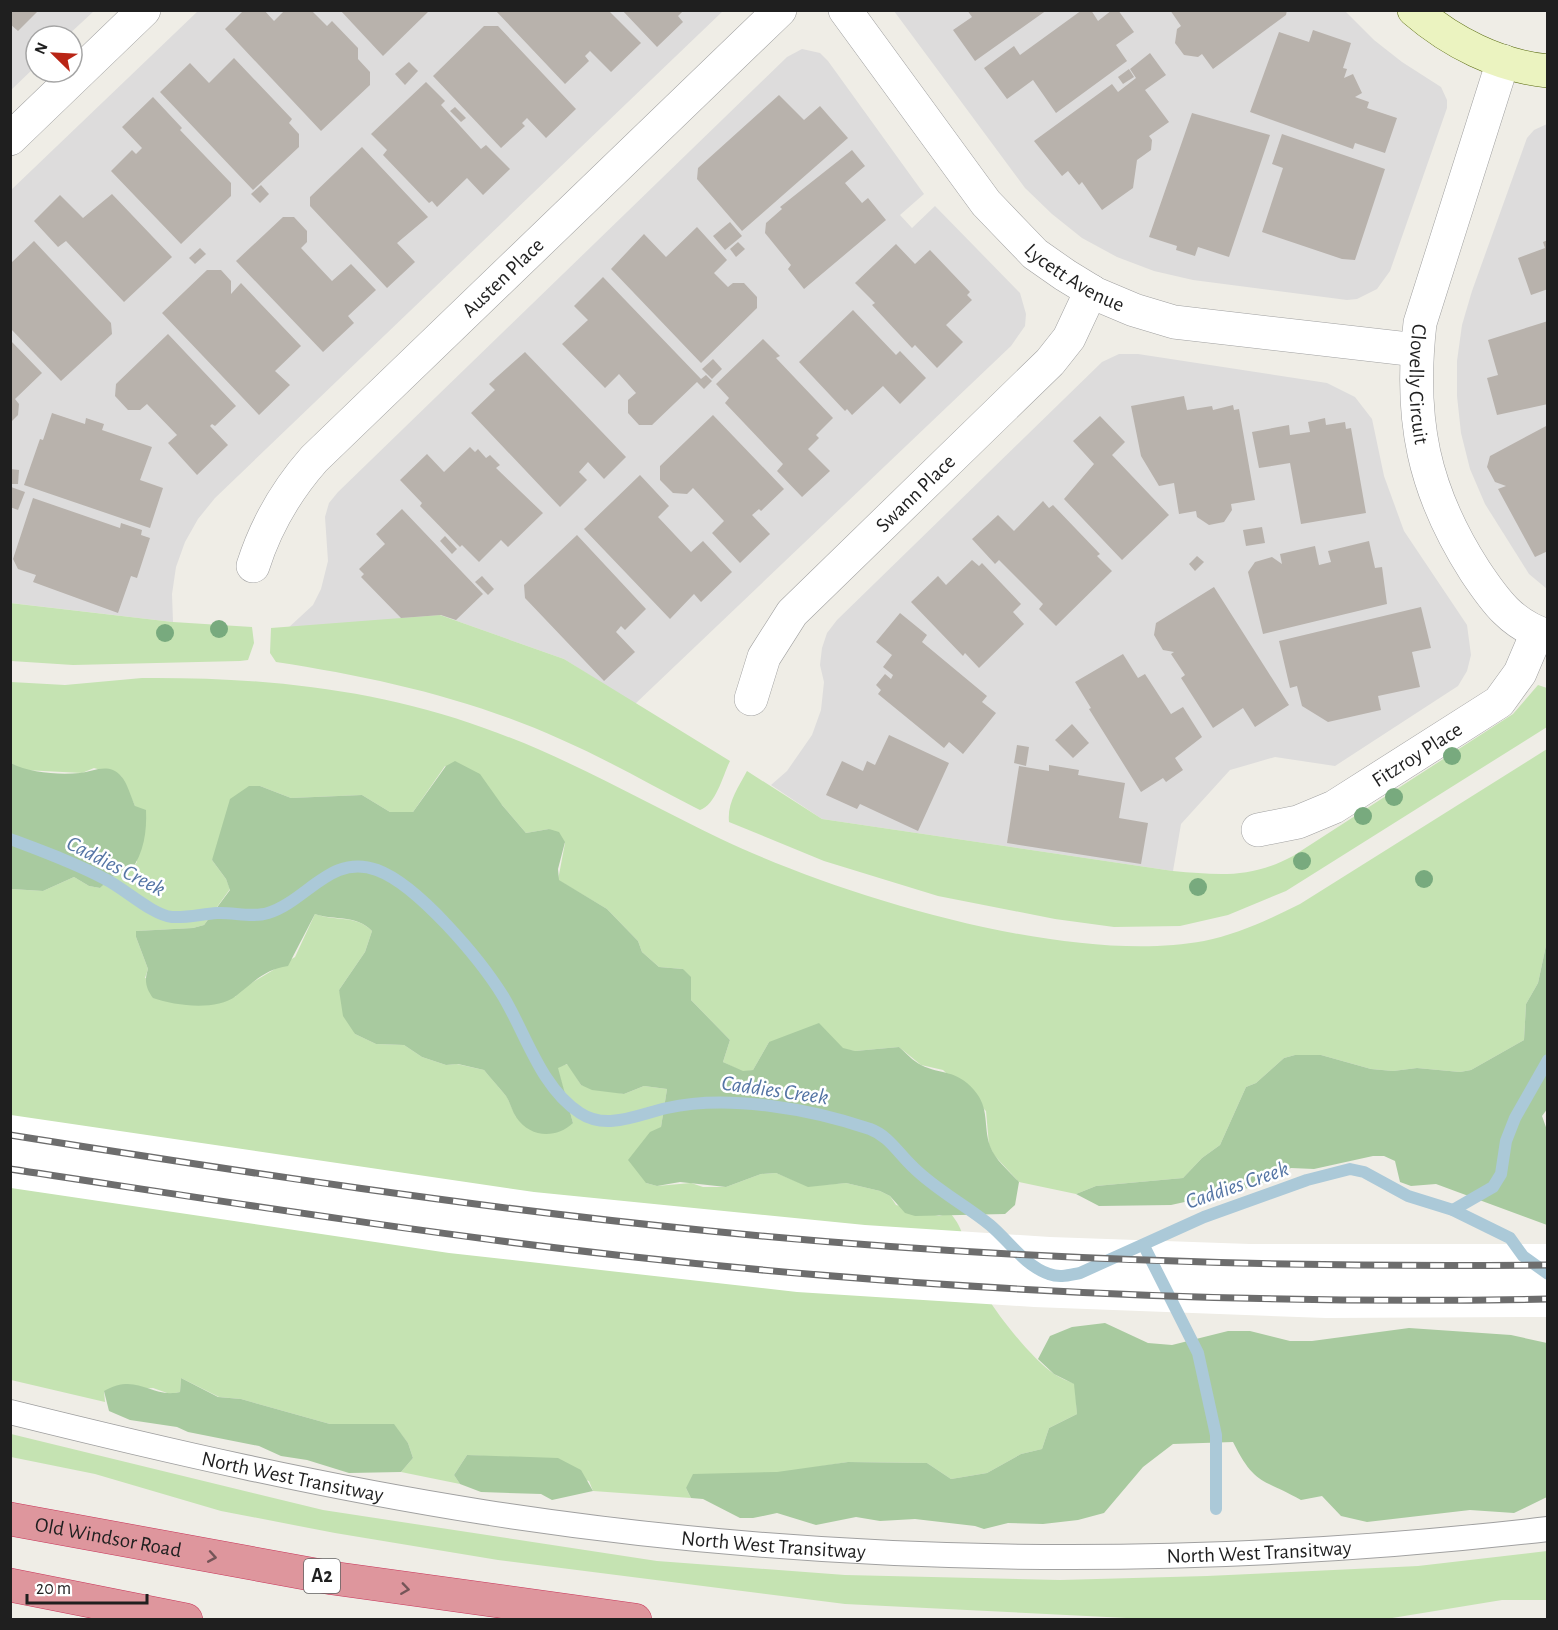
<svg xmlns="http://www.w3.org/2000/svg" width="1558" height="1630" font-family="'Alegreya Sans',sans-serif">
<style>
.residential{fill:#dddcdc}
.grass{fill:#c5e3b2}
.forest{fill:#a8ca9f}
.pier{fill:#fff}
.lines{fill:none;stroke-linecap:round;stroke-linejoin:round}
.stream{stroke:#abc9d8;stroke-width:12}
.building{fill:#b8b2ac}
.lane-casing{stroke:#a0a0a0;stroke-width:26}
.street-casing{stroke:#a0a0a0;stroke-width:34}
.secondary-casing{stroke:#596b10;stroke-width:34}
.highway-casing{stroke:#c8375b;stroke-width:34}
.lane{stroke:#fff;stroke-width:24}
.street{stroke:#fff;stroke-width:33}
.secondary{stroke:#ebf3c0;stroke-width:33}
.highway{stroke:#de969d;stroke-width:33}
.rail-casing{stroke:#6d6d6d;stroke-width:7}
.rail{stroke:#fff;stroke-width:4.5;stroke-dasharray:14;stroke-linecap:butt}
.tree{fill:#78aa7e}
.oneway{stroke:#755558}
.labels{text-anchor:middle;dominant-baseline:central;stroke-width:5;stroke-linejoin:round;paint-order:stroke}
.shield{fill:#fff;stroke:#626262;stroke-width:1.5}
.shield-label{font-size:20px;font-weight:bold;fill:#1f1f1f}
.street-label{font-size:21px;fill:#1f1f1f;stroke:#fff}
.water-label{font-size:22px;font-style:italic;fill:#5575a5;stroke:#fff}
</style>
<rect width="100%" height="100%" fill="#efede6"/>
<g class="residential">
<polygon points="11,11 94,11 67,36 36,36 36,66 11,90"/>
<polygon points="198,11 723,11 215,498 198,519 185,542 176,567 172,594 173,622 11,603 10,191"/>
<polygon points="894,11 1345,11 1374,40 1402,62 1441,87 1447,100 1447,108 1390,271 1377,289 1357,299 1347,300 1193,280 1154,271 1117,257 1082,238 1052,214 1025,188"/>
<polygon points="802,49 820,53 828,61 924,194 900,215 912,228 935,206 1020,293 1026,314 1025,326 1011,346 635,704 564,659 440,615 287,629 313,605 321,589 328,561 325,517 329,503 338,492 787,57"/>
<polygon points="1547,124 1547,589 1529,574 1485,504 1470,469 1461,433 1457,396 1457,361 1462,325 1472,291 1527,138 1534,130"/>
<polygon points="1119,354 1138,354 1327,383 1355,397 1372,419 1384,476 1404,531 1467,625 1471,655 1467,671 1458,686 1335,766 1275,757 1230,770 1181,824 1173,871 822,819 771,785 787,771 812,735 821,710 824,682 820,665 822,648 827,633 837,620 1102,362"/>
</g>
<g class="grass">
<polygon points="10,603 173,622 252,627 254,643 248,660 240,661 73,665 11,661"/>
<path d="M 440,615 L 564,659 L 730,761 C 723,775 716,805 700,810 L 694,807 C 649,784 606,759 560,739 C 469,698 374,677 276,662 L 270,653 L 271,628 Z"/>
<path d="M 142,678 C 258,677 373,688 484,728 C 567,757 642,801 721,839 C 844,897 1069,966 1204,941 C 1238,934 1270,919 1300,904 L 1547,749 L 1547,941 L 1538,983 L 1526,1004 L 1524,1040 L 1471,1070 L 1460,1072 L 1417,1068 L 1393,1071 L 1371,1069 L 1321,1055 L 1295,1055 L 1284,1058 L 1256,1083 L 1246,1087 L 1220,1145 L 1202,1158 L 1183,1178 L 1096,1186 L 1076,1194 L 1019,1182 L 994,1155 L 989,1145 L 986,1111 L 943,1070 L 921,1065 L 899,1047 L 855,1051 L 769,1042 L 753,1070 L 743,1072 L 723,1062 L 730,1040 L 691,1000 L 683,969 L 659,967 L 642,952 L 638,941 L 607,909 L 558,880 L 565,843 L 549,829 L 526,833 L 502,805 L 445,766 L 413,812 L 390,812 L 362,795 L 291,798 L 260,786 L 212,860 L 226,879 L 230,889 L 204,925 L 193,928 L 136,931 L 136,937 L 148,969 L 145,978 L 235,997 L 243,988 L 295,957 L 315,914 C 336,922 355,914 372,931 L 365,952 L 339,990 L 355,1034 L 376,1044 L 404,1045 L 422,1057 L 446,1065 L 457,1064 L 484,1070 L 507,1097 L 516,1117 L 573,1123 L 557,1067 L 568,1064 L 581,1085 L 624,1094 L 644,1086 L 667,1089 L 661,1127 L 646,1183 L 657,1186 L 691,1183 L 703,1187 L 726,1187 L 761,1174 L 776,1173 L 808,1186 L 846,1183 L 880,1191 L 890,1196 L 896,1205 L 939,1216 L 950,1213 C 965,1229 965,1248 972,1268 C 982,1297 1028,1356 1054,1374 C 1060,1378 1068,1381 1075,1384 L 1077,1414 L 1049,1428 L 1042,1449 L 1021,1454 L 987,1473 L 951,1479 L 927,1463 L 848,1462 L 686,1488 L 691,1498 L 593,1491 L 589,1481 L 500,1457 L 467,1455 L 454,1475 L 460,1484 L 401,1472 L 413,1458 L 408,1443 L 393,1424 L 330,1424 L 241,1399 L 219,1397 L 181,1378 L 180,1392 L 170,1394 L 153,1388 L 104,1391 L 105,1402 L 11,1380 L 10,889 L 43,891 L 74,877 L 89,886 L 100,888 L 119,871 L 131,870 L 137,862 L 135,806 L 121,776 L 94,768 L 82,773 L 24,770 L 11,763 L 11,682 L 65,685 Z"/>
<path d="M 1538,685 L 1547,688 L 1547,727 L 1286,891 L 1228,915 L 1180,926 L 1114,927 L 1055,919 L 938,896 L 824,861 L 729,822 C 727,803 738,788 747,771 L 822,819 L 1173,871 C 1219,875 1250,879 1293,856 L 1513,714 Z"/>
<polygon points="11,1434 323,1510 657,1561 845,1575 1060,1580 1207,1576 1418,1566 1547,1551 1547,1600 1502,1600 1386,1619 1147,1619 845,1604 498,1560 335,1533 221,1511 95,1474 11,1457"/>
</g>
<g class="forest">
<path d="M 455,761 L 480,774 L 502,805 L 526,833 L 549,829 L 559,832 L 565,842 L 558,869 L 559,880 L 607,909 L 638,941 L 642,952 L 659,967 L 683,969 L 691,977 L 691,1000 L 730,1040 L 723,1062 L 743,1071 L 753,1070 L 769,1042 L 819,1023 L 843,1048 L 855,1051 L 899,1047 C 906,1053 913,1061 921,1065 C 941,1075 956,1069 974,1090 C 990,1108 983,1126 990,1146 C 995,1160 1010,1172 1019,1182 L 1015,1205 L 1005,1214 L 915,1216 L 905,1213 L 890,1196 L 880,1191 L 846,1183 L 808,1187 L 776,1173 L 761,1174 L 726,1187 L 680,1182 L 657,1186 L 646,1183 L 628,1160 L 650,1132 L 661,1127 L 667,1089 L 644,1086 L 624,1094 L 592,1090 L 581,1085 L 567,1064 L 558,1068 L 573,1123 C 556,1139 530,1138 516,1117 C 512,1111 510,1102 506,1096 C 499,1087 491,1079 484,1070 L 458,1064 L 446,1065 L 422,1057 L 404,1045 L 376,1044 L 355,1034 L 343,1016 L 339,990 L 365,952 L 372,931 C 356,914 335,921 315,914 L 288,966 C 265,969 254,982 236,996 C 216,1011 176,1006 153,998 C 146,988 144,981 148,969 L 136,937 L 136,931 L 193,928 L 204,925 L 230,890 L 226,879 L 212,860 L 230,799 L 249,786 L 260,786 L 291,798 L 362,795 L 390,812 L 413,812 L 446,766 Z"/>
<path d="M 11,763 C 29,773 59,775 80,773 C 93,772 108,762 121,776 C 127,782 131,797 135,806 L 146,810 C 147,831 144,853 131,870 L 119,871 L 100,888 L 89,886 L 74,877 L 43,891 L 11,889 Z"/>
<polygon points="1547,941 1548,1108 1542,1116 1547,1130 1547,1225 1436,1184 1411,1186 1400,1182 1395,1161 1384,1156 1373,1156 1314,1169 1291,1168 1257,1186 1171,1205 1099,1206 1076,1194 1096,1186 1183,1178 1202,1158 1220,1145 1246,1087 1256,1083 1284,1058 1295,1055 1321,1055 1371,1069 1393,1071 1417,1068 1460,1072 1471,1070 1524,1040 1526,1004 1538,983"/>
<path d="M 1105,1323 L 1148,1343 L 1172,1345 L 1228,1331 L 1250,1331 L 1290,1341 L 1312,1341 L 1409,1328 L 1511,1335 L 1547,1343 L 1547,1497 L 1514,1513 L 1470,1510 L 1367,1522 L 1341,1516 L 1322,1496 L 1301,1500 C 1262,1478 1255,1486 1233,1442 L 1173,1444 L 1143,1467 L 1104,1513 L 1078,1520 L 1043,1524 L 1008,1523 L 984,1529 L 975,1526 L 915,1519 L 880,1521 L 856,1517 L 816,1525 L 777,1513 L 753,1518 L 740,1518 L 703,1499 L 691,1498 L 686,1488 L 693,1474 L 777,1472 L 848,1462 L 927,1463 L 951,1479 L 987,1473 L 1021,1454 L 1042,1449 L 1049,1428 L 1077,1414 L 1074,1384 L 1054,1374 L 1038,1359 L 1050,1336 L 1072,1327 Z"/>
<path d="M 181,1378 L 218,1397 L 241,1399 L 330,1424 L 394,1424 L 408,1443 L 413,1458 L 401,1472 L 349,1473 L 307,1460 L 281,1456 L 259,1446 L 188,1432 L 177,1427 L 130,1420 L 109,1411 L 104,1391 C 138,1372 151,1399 180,1392 Z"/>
<polygon points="467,1455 558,1458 581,1470 593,1491 552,1500 541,1494 481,1492 460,1484 454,1475"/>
</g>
<polygon class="pier" points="11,1115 534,1192 865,1225 1050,1237 1250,1244 1547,1244 1547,1317 1326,1318 1034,1307 797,1292 449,1253 11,1188"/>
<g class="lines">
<g class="stream">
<path d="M 10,839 C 42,851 75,863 105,879 C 124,888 152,915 172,917 C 187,918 202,914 217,913 C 233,912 252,918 268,913 C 307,901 331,853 377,870 C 418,885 480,959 503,996 C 526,1034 541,1088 580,1113 C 607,1131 639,1114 667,1108 C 728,1094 811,1109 870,1129 C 889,1136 898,1153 913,1167 C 936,1190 964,1204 990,1225 C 1008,1240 1025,1266 1049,1274 C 1060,1278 1069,1275 1080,1273 L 1204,1217 L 1307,1180 L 1350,1169 L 1364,1172 L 1408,1196 L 1453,1210 L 1510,1238 L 1523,1256 L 1548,1274"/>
<polyline points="1453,1210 1493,1187 1501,1174 1506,1141 1515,1118 1548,1060"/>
<polyline points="1144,1246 1198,1353 1216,1435 1216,1509"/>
</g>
</g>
<g class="building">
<polygon points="10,10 39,10 18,31 10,24"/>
<polygon points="244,10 264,10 274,21 285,10 311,10 327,26 332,21 358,48 358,59 370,72 370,85 321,131 225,29"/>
<polygon points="340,10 430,10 383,56"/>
<polygon points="495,10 608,10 641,43 611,72 590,51 585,56 589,61 565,84"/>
<polygon points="622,10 684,10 678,16 683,22 657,47"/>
<polygon points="967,10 1047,10 975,61 953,30 972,17"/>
<polygon points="1082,10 1091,10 1098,21 1112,10 1118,10 1134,32 1116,45 1127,61 1056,113 1033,80 1007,99 984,68 1014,46 1020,55"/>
<polygon points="1170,10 1287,10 1286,15 1213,69 1202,54 1198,57 1184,55 1175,43 1177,29 1181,26"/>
<polygon points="484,26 498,26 576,109 546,138 527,118 522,123 525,126 501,148 433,76"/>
<polygon points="1313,30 1351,43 1343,68 1347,69 1344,78 1353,74 1362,93 1355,97 1369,102 1367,108 1397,118 1385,153 1355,143 1353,149 1250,112 1279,32 1309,42"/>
<polygon points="1150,53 1166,75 1145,90 1169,122 1149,136 1152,140 1151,150 1137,160 1133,188 1102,210 1082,182 1079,185 1068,171 1062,176 1034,141 1112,84 1118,92 1136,78 1130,69"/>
<polygon points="234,58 292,119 289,123 299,134 299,147 253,190 160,92 190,63 209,83"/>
<polygon points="409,62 418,71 405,85 395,74"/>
<polygon points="1129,69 1134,77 1123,84 1118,77"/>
<polygon points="426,82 445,101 441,105 481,149 486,145 510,169 483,195 467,178 437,207 432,201 429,203 383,155 387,150 371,134"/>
<polygon points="779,95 804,120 820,106 848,138 742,231 697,179 698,168"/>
<polygon points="153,97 182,128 180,130 231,183 231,196 181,244 111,171 132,150 136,154 142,148 122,127"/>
<polygon points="455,107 466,118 461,122 450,111"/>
<polygon points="1192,113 1270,135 1229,257 1198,247 1195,256 1176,250 1177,246 1149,237"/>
<polygon points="1282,134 1385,169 1355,260 1342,259 1262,232 1283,168 1272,164"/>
<polygon points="362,147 428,217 397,243 415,262 387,288 310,206 310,197"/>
<polygon points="852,150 865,166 845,183 862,203 868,198 886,220 804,289 788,269 791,265 765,233 766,223 782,209 780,207"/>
<polygon points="261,185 269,194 260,203 251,194"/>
<polygon points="112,194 172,257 124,302 66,241 58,247 34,221 60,195 83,218"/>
<polygon points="283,217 294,217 307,231 307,242 301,248 332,281 351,264 376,290 348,316 354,323 323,352 236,261"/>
<polygon points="730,222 742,236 725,250 713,236"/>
<polygon points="697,227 727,260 714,273 728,287 733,283 744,283 757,297 757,308 701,363 611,269 644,234 666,257"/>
<polygon points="1548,240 1548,289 1531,295 1518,258 1545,248 1543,242"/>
<polygon points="34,241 111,323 112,334 61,381 10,328 10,264"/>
<polygon points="738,242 745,249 736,257 730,249"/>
<polygon points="896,244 915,264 930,250 970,292 967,295 972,300 946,325 963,342 937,368 915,345 912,348 872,305 875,303 855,283"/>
<polygon points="200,248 206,254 195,264 189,258"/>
<polygon points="207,270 221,270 231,281 231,294 241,283 301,346 275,371 290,385 259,415 162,313"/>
<polygon points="603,277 701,379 706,375 712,381 704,389 697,382 652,425 639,425 628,413 628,400 636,393 619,374 605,388 562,344 588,320 574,306"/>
<polygon points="853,310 896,355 900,351 926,378 900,404 883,386 852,415 847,409 845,411 799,362"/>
<polygon points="1548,321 1548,404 1497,415 1487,378 1498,375 1488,340"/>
<polygon points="168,334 236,406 215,426 212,424 210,426 228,445 197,475 168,443 177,435 147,404 140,410 128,410 115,396 116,384"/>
<polygon points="763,339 780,356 776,358 833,418 816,435 819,438 808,449 830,471 802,497 777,471 783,464 725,403 729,398 716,384"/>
<polygon points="10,340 42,373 15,399 19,404 18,415 10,423"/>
<polygon points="525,352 626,457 604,479 588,462 579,472 587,480 560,507 471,413 495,390 489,384"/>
<polygon points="713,359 722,369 712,379 702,369"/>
<polygon points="1184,396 1187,410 1212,406 1213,410 1233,405 1234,410 1239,409 1255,500 1231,504 1232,510 1224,522 1209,525 1197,517 1196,511 1179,514 1174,483 1159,486 1141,456 1131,406"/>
<polygon points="52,413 85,424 86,418 104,424 102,430 152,447 140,480 163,488 150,528 24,485 40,439 43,440"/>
<polygon points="713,415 784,489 761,511 759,509 752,515 770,534 740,563 712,533 724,521 693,488 687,494 673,493 660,480 660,466"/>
<polygon points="1100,416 1125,442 1112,455 1169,515 1122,560 1064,499 1094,464 1073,441"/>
<polygon points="1325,418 1326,425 1345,422 1346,429 1351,428 1366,513 1301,524 1290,463 1259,468 1252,432 1289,425 1290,435 1310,432 1308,422"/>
<polygon points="1548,425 1548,551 1535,557 1498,489 1506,486 1495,482 1487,467 1490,456"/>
<polygon points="470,447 475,452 478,449 486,458 490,455 500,465 496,468 543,513 508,547 501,540 479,562 462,545 460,547 420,506 422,503 400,480 427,454 444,472"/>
<polygon points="10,469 19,470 18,484 10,484"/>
<polygon points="640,475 669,506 658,517 691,552 703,541 732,572 701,602 694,594 670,619 584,529"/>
<polygon points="11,487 25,492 18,510 10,507"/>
<polygon points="33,498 120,528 121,523 142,530 141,535 150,538 137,578 131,576 118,613 33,582 36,575 18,569 13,559"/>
<polygon points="1043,501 1049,508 1053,505 1100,554 1097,556 1112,571 1056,626 1039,609 1043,604 999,560 995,564 972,539 998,515 1014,531"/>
<polygon points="402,509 483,594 456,620 441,615 401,618 361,577 364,574 359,569 385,544 376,534"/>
<polygon points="1262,527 1265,543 1246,546 1243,530"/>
<polygon points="577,535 646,609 625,630 621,626 616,632 635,652 604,681 525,598 524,585"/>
<polygon points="445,536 457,549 452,554 440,541"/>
<polygon points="1369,541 1375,568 1382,567 1387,604 1263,634 1248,572 1255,562 1272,557 1282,564 1280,554 1315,546 1319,565 1331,562 1328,551"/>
<polygon points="1197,556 1204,562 1195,571 1189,564"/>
<polygon points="972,560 979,566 982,563 1021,604 1013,612 1024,624 979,668 965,653 963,656 911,602 938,576 946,585"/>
<polygon points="482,576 494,589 488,595 475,582"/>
<polygon points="1214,587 1289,705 1255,727 1243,708 1213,728 1181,678 1185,675 1171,654 1174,652 1163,650 1154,635 1156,623"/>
<polygon points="1421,607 1431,648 1412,652 1420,687 1378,696 1381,710 1328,722 1302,706 1297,686 1290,688 1279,641"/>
<polygon points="900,613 927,635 922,642 987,696 982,702 996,713 963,754 949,742 944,748 878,694 881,690 876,685 885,674 891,679 893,675 883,667 892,655 876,642"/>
<polygon points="1123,654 1138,678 1145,674 1171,714 1183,707 1202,737 1175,758 1183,770 1166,782 1163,778 1141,792 1089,709 1091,708 1075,682"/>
<polygon points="1072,724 1089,743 1073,758 1055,740"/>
<polygon points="889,735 949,763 918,831 860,804 857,809 826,795 842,761 863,771 867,761 875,765"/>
<polygon points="1017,745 1029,747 1026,766 1014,763"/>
<polygon points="1049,765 1079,770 1078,775 1125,783 1119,818 1148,823 1141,864 1007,843 1019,766 1049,771"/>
</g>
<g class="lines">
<g class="lane-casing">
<g id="lane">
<path id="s1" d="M 10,1412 C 167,1451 324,1487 483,1512 C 836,1567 1194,1570 1548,1529"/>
</g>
</g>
<g class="street-casing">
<g id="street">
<path id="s2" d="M 845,10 L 986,203 L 1035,254 L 1065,275 L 1096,294 L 1134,310 L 1174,322 L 1417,350"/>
<path id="s3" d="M 1503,61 L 1420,323 C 1409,419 1423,490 1475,571 C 1495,601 1512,625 1548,636"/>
<polyline points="10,139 144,10"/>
<path id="s4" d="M 253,566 C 266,525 285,492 314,459 L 780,10"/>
<path id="s5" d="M 751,699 L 764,657 L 792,613 L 1050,362 L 1069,338 L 1091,291"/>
<path id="s6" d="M 1258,830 L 1298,822 L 1334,807 L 1499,702 L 1520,673 L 1537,633"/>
</g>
</g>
<g class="secondary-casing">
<path id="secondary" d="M 1414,10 C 1451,42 1498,66 1548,71"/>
</g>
<g class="highway-casing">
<g id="highway">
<path id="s7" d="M 10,1519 L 332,1578 L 635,1620"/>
<polyline points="10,1585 186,1620"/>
</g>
</g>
<use href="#lane" class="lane"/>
<use href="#street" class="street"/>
<use href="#secondary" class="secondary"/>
<use href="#highway" class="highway"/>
<g class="rail-casing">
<g id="rail">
<path d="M 10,1135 C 243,1172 476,1208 710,1231 C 989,1259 1268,1268 1548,1265"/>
<path d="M 10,1169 C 215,1200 420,1233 625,1256 C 931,1290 1240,1305 1548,1299"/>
</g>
</g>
<use href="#rail" class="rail"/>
</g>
<g class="tree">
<circle cx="219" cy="629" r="9"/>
<circle cx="165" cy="633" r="9"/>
<circle cx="1452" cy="756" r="9"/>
<circle cx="1394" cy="797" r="9"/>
<circle cx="1363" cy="816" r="9"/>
<circle cx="1302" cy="861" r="9"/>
<circle cx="1424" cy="879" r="9"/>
<circle cx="1198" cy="887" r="9"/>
</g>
<defs><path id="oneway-chevron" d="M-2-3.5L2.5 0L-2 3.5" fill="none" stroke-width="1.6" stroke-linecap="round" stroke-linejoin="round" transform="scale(1.5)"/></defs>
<g class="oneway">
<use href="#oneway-chevron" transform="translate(212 1557) rotate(10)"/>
<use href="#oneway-chevron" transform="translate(405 1589) rotate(8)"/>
</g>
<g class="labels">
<rect class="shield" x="304" y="1559" width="36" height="34" rx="4.5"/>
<g class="shield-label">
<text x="322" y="1576">A2</text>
</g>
<g class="street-label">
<text stroke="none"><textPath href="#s2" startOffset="356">Lycett Avenue</textPath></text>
<text stroke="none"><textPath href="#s4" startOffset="386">Austen Place</textPath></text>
<text stroke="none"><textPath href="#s3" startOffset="336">Clovelly Circuit</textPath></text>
<text stroke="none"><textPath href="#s5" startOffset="268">Swann Place</textPath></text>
<text stroke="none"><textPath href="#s6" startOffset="178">Fitzroy Place</textPath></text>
<text stroke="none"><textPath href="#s1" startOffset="290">North West Transitway</textPath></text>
<text stroke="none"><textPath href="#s7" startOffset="100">Old Windsor Road</textPath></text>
<text stroke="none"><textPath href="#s1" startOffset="776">North West Transitway</textPath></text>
<text stroke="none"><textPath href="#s1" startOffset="1262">North West Transitway</textPath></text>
</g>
<g class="water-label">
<text transform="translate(116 866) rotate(27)">Caddies Creek</text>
<text transform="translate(775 1090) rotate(8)">Caddies Creek</text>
<text transform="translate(1237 1185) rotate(-19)">Caddies Creek</text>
</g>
</g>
<rect width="1558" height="1630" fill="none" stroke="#1f1f1f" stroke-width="24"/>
<g transform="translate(54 54) rotate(294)"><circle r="28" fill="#ffffff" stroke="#a5a5a5" stroke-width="1.5"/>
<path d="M0-4.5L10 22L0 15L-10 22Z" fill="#b92515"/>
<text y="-9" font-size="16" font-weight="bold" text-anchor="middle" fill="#1f1f1f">N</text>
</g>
<path d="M27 1594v9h120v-9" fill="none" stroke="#1f1f1f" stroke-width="3"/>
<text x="36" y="1594" font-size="18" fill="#1f1f1f" stroke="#ffffff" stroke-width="4.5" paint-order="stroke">20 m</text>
</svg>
